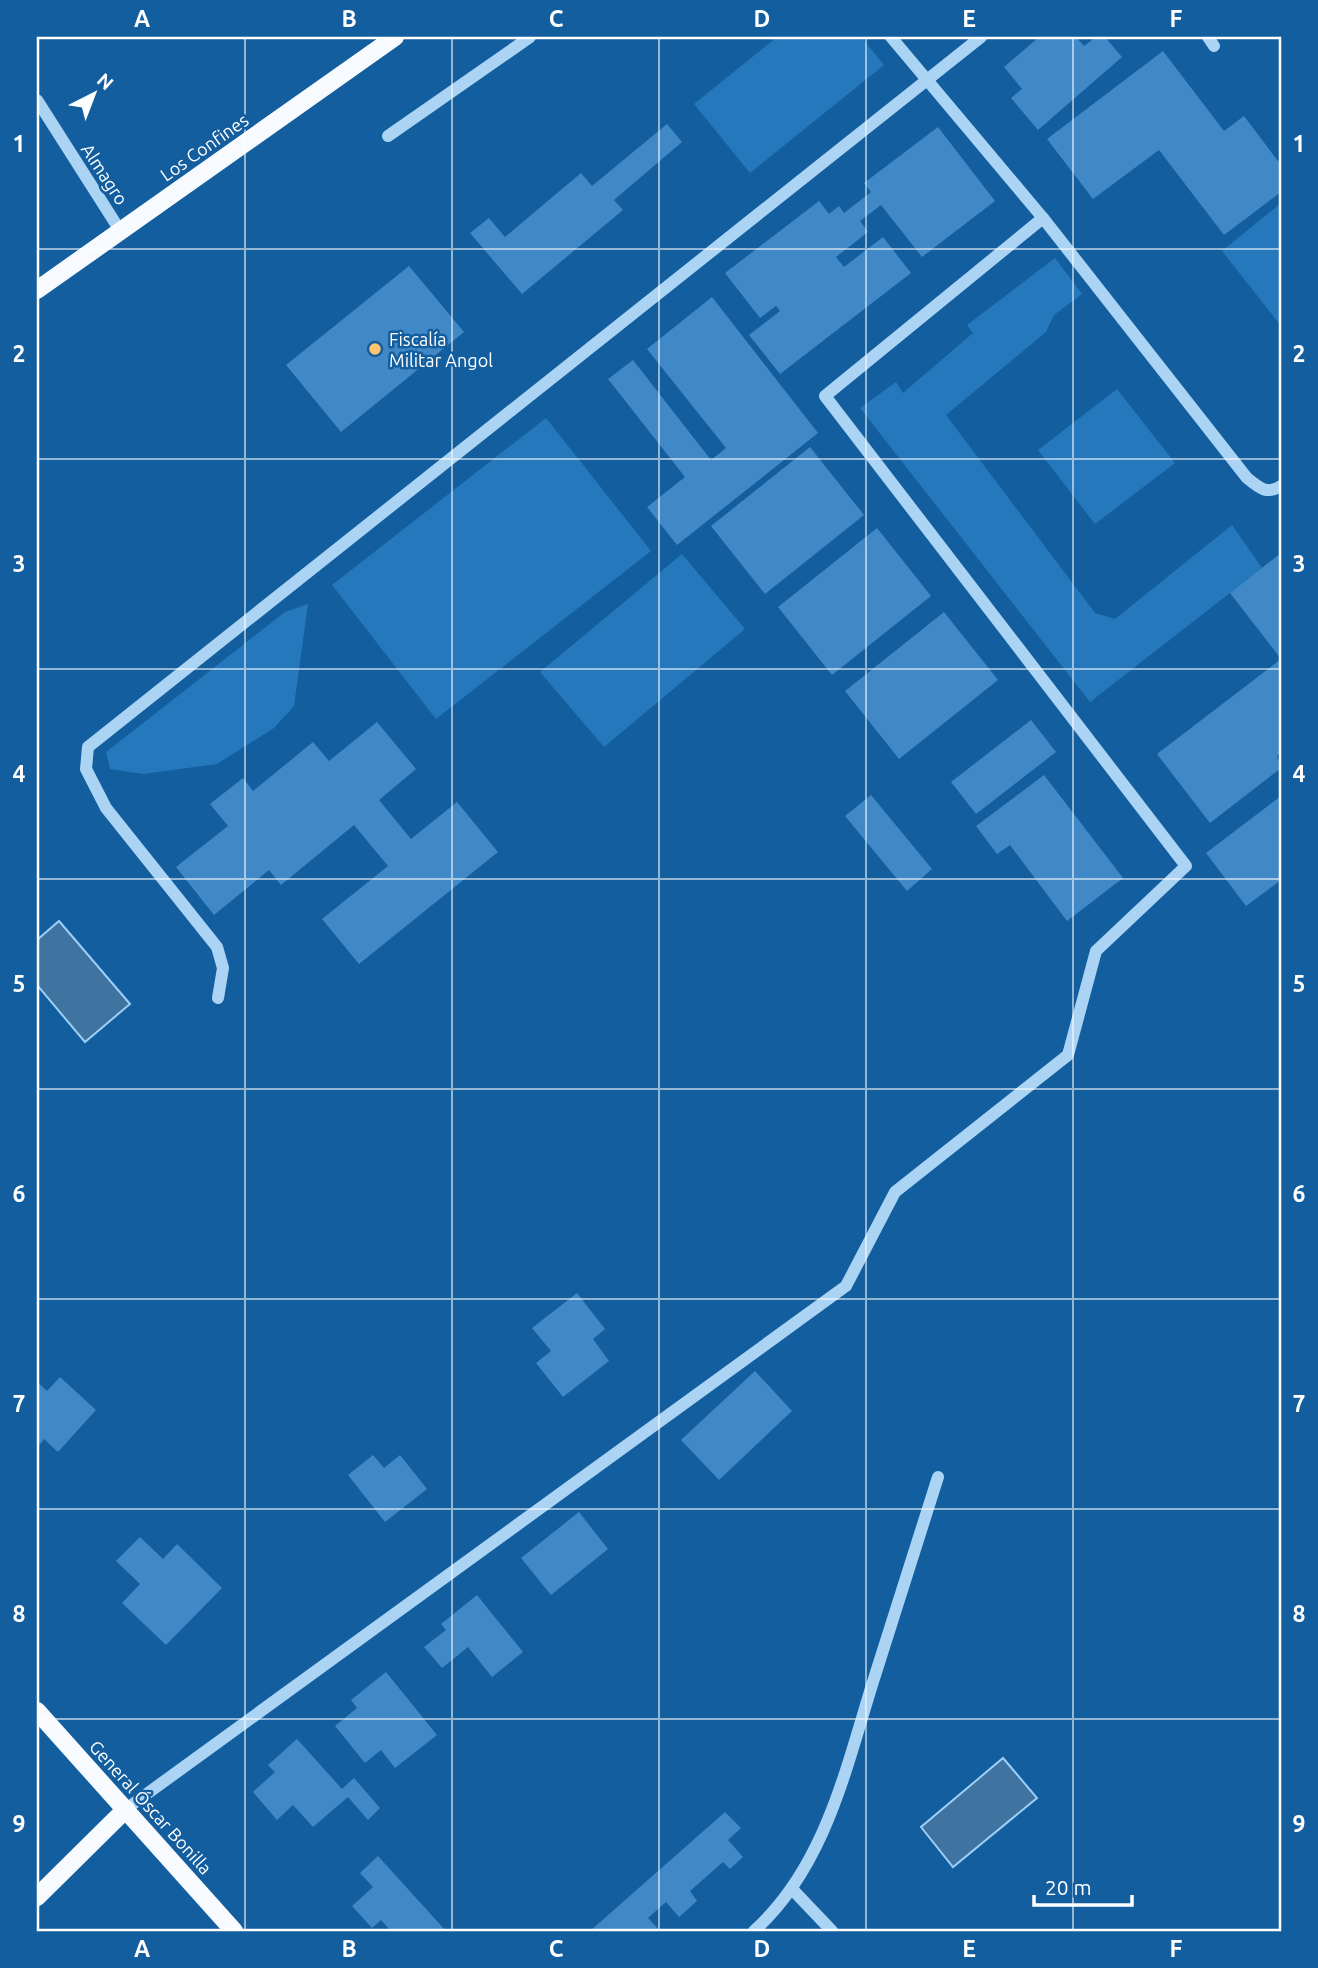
<svg xmlns="http://www.w3.org/2000/svg" width="1318" height="1968" font-family="Ubuntu,sans-serif">
<style>
.green{fill:#2678bc}
.water{fill:#3f73a0;stroke:#9ccff7;stroke-width:2}
.building{fill:#4089c6}
.lines{fill:none;stroke-linecap:round;stroke-linejoin:round}
.minor{stroke:#aad3f4;stroke-width:12}
.major{stroke:#f7fbff;stroke-width:18}
.grid{fill:none;stroke:#fff;stroke-width:2;stroke-opacity:0.55}
.poi-dot{fill:#ffc66d;stroke:#135e9e;stroke-width:2.5}
.labels{text-anchor:middle;dominant-baseline:central;stroke-width:5;stroke-linejoin:round;paint-order:stroke}
.street-label{font-size:18px;fill:#fff;stroke:#135e9e}
.poi-label{font-size:18px;fill:#fff;stroke:#135e9e;text-anchor:start}
.neatline{fill:none;stroke:#fff;stroke-width:2.5}
.grid-label{font-size:23px;text-anchor:middle;font-weight:bold;fill:#fff}
</style>
<rect width="100%" height="100%" fill="#135e9e"/>
<g class="green">
<polygon points="777,37 861,37 884,65 750,173 694,104"/>
<polygon points="1281,203 1281,326 1222,251"/>
<polygon points="1055,258 1082,294 1054,315 1046,332 946,415 1095,613 1115,619 1232,525 1262,568 1090,702 860,408 896,382 903,393 973,333 967,325"/>
<polygon points="1117,389 1175,463 1095,524 1038,450"/>
<polygon points="546,418 651,551 436,719 332,585"/>
<polygon points="682,554 745,629 604,747 540,672"/>
<polygon points="308,604 294,706 274,728 217,764 143,774 110,769 106,752 285,612"/>
</g>
<g class="water">
<polygon points="59,921 130,1004 85,1042 37,985 37,940"/>
<polygon points="1003,1758 1037,1798 953,1867 921,1827"/>
</g>
<g class="building">
<polygon points="1039,37 1076,37 1084,46 1096,37 1105,37 1122,57 1038,130 1011,98 1022,89 1004,67"/>
<polygon points="1163,51 1224,131 1244,116 1281,165 1281,192 1224,235 1159,150 1093,199 1047,139"/>
<polygon points="667,124 682,142 614,200 623,210 522,294 470,233 489,218 505,237 581,173 592,186"/>
<polygon points="938,127 995,201 922,257 881,205 860,221 868,232 836,257 844,267 883,237 911,273 780,374 749,335 780,311 776,306 760,318 725,273 819,201 829,214 839,206 844,213 871,192 864,183"/>
<polygon points="409,266 464,332 341,432 286,365"/>
<polygon points="712,297 818,433 677,545 647,507 685,477 608,379 633,360 711,460 726,448 647,349"/>
<polygon points="810,447 864,515 765,594 711,526"/>
<polygon points="877,528 931,596 832,675 778,607"/>
<polygon points="1281,553 1281,752 1277,756 1281,768 1210,823 1157,754 1281,659 1230,593"/>
<polygon points="944,612 998,680 899,759 845,691"/>
<polygon points="1031,720 1056,752 976,814 951,782"/>
<polygon points="377,722 416,769 379,800 411,839 457,802 498,852 359,964 322,919 388,866 354,825 281,885 269,870 214,915 176,867 228,826 210,804 243,778 253,791 313,742 329,761"/>
<polygon points="1044,775 1123,878 1067,921 1010,845 997,854 976,826"/>
<polygon points="871,795 932,869 907,891 845,816"/>
<polygon points="1281,796 1281,880 1246,906 1206,853"/>
<polygon points="577,1293 605,1329 593,1339 609,1361 563,1397 536,1363 551,1351 532,1328"/>
<polygon points="755,1371 792,1411 719,1480 681,1440"/>
<polygon points="60,1377 96,1410 58,1452 44,1439 37,1448 37,1382 47,1391"/>
<polygon points="373,1455 384,1468 400,1455 427,1489 385,1522 348,1475"/>
<polygon points="579,1512 608,1549 551,1595 521,1558"/>
<polygon points="140,1537 163,1559 177,1544 222,1588 166,1645 122,1603 140,1584 116,1561"/>
<polygon points="477,1595 523,1652 492,1677 468,1647 442,1668 424,1647 446,1630 441,1624"/>
<polygon points="386,1672 437,1735 395,1768 381,1750 365,1763 335,1726 357,1708 351,1700"/>
<polygon points="297,1739 342,1789 354,1778 380,1808 368,1820 348,1797 313,1827 293,1805 277,1820 253,1792 275,1772 268,1765"/>
<polygon points="725,1812 741,1828 728,1840 743,1857 730,1869 723,1862 690,1891 697,1901 679,1917 666,1902 648,1918 660,1931 590,1931"/>
<polygon points="378,1856 446,1931 391,1931 381,1920 372,1928 352,1906 373,1887 360,1873"/>
</g>
<g class="lines">
<g class="minor">
<polyline points="1208,37 1214,46"/>
<polyline points="37,100 121,232"/>
<polyline points="388,136 530,37"/>
<path d="M 1043,218 L 1247,478 C 1259,488 1267,495 1281,486"/>
<polyline points="218,998 223,968 217,947 106,808 86,769 88,747 981,37"/>
<polyline points="126,1809 846,1286 895,1192 1068,1055 1096,951 1186,866 825,396 1043,218 891,37"/>
<polyline points="792,1889 832,1931"/>
<path d="M 754,1931 C 824,1868 845,1772 872,1685 C 894,1616 916,1547 938,1477"/>
</g>
<g class="major">
<polyline points="37,290 395,37"/>
<polyline points="37,1711 234,1931"/>
<polyline points="37,1897 126,1809"/>
</g>
</g>
<path class="grid" d="M 245,37 L 245,1931M 452,37 L 452,1931M 659,37 L 659,1931M 866,37 L 866,1931M 1073,37 L 1073,1931M 37,249 L 1281,249M 37,459 L 1281,459M 37,669 L 1281,669M 37,879 L 1281,879M 37,1089 L 1281,1089M 37,1299 L 1281,1299M 37,1509 L 1281,1509M 37,1719 L 1281,1719"/>
<circle class="poi-dot" cx="375" cy="349" r="7"/>
<g class="labels">
<g class="street-label">
<text transform="translate(204 147) rotate(-35)">Los Confines</text>
<text transform="translate(105 174) rotate(57)">Almagro</text>
<text transform="translate(151 1807) rotate(48)">General Óscar Bonilla</text>
</g>
<g class="poi-label">
<text x="389" y="339">Fiscalía<tspan x="389" dy="21">Militar Angol</tspan></text>
</g>
</g>
<rect width="1318" height="1968" fill="none" stroke="#135e9e" stroke-width="77"/>
<g transform="translate(94 94) rotate(42)" stroke="#135e9e" stroke-width="5" paint-order="stroke">
<path d="M0-5L12 26L0 18L-12 26Z" fill="#ffffff"/>
<text y="-10" font-size="19" font-weight="bold" text-anchor="middle" fill="#ffffff">N</text>
</g>
<path d="M1034 1895v10h98v-10" fill="none" stroke="#ffffff" stroke-width="3.5"/>
<text x="1045" y="1895" font-size="21" fill="#ffffff" stroke="#135e9e" stroke-width="5" paint-order="stroke">20 m</text>
<rect x="38" y="38" width="1242" height="1892" class="neatline"/>
<g class="grid-label">
<text x="142" y="27">A</text>
<text x="349" y="27">B</text>
<text x="556" y="27">C</text>
<text x="762" y="27">D</text>
<text x="969" y="27">E</text>
<text x="1176" y="27">F</text>
<text x="19" y="152">1</text>
<text x="1299" y="152">1</text>
<text x="19" y="362">2</text>
<text x="1299" y="362">2</text>
<text x="19" y="572">3</text>
<text x="1299" y="572">3</text>
<text x="19" y="782">4</text>
<text x="1299" y="782">4</text>
<text x="19" y="992">5</text>
<text x="1299" y="992">5</text>
<text x="19" y="1202">6</text>
<text x="1299" y="1202">6</text>
<text x="19" y="1412">7</text>
<text x="1299" y="1412">7</text>
<text x="19" y="1622">8</text>
<text x="1299" y="1622">8</text>
<text x="19" y="1832">9</text>
<text x="1299" y="1832">9</text>
<text x="142" y="1957">A</text>
<text x="349" y="1957">B</text>
<text x="556" y="1957">C</text>
<text x="762" y="1957">D</text>
<text x="969" y="1957">E</text>
<text x="1176" y="1957">F</text>
</g>
</svg>
